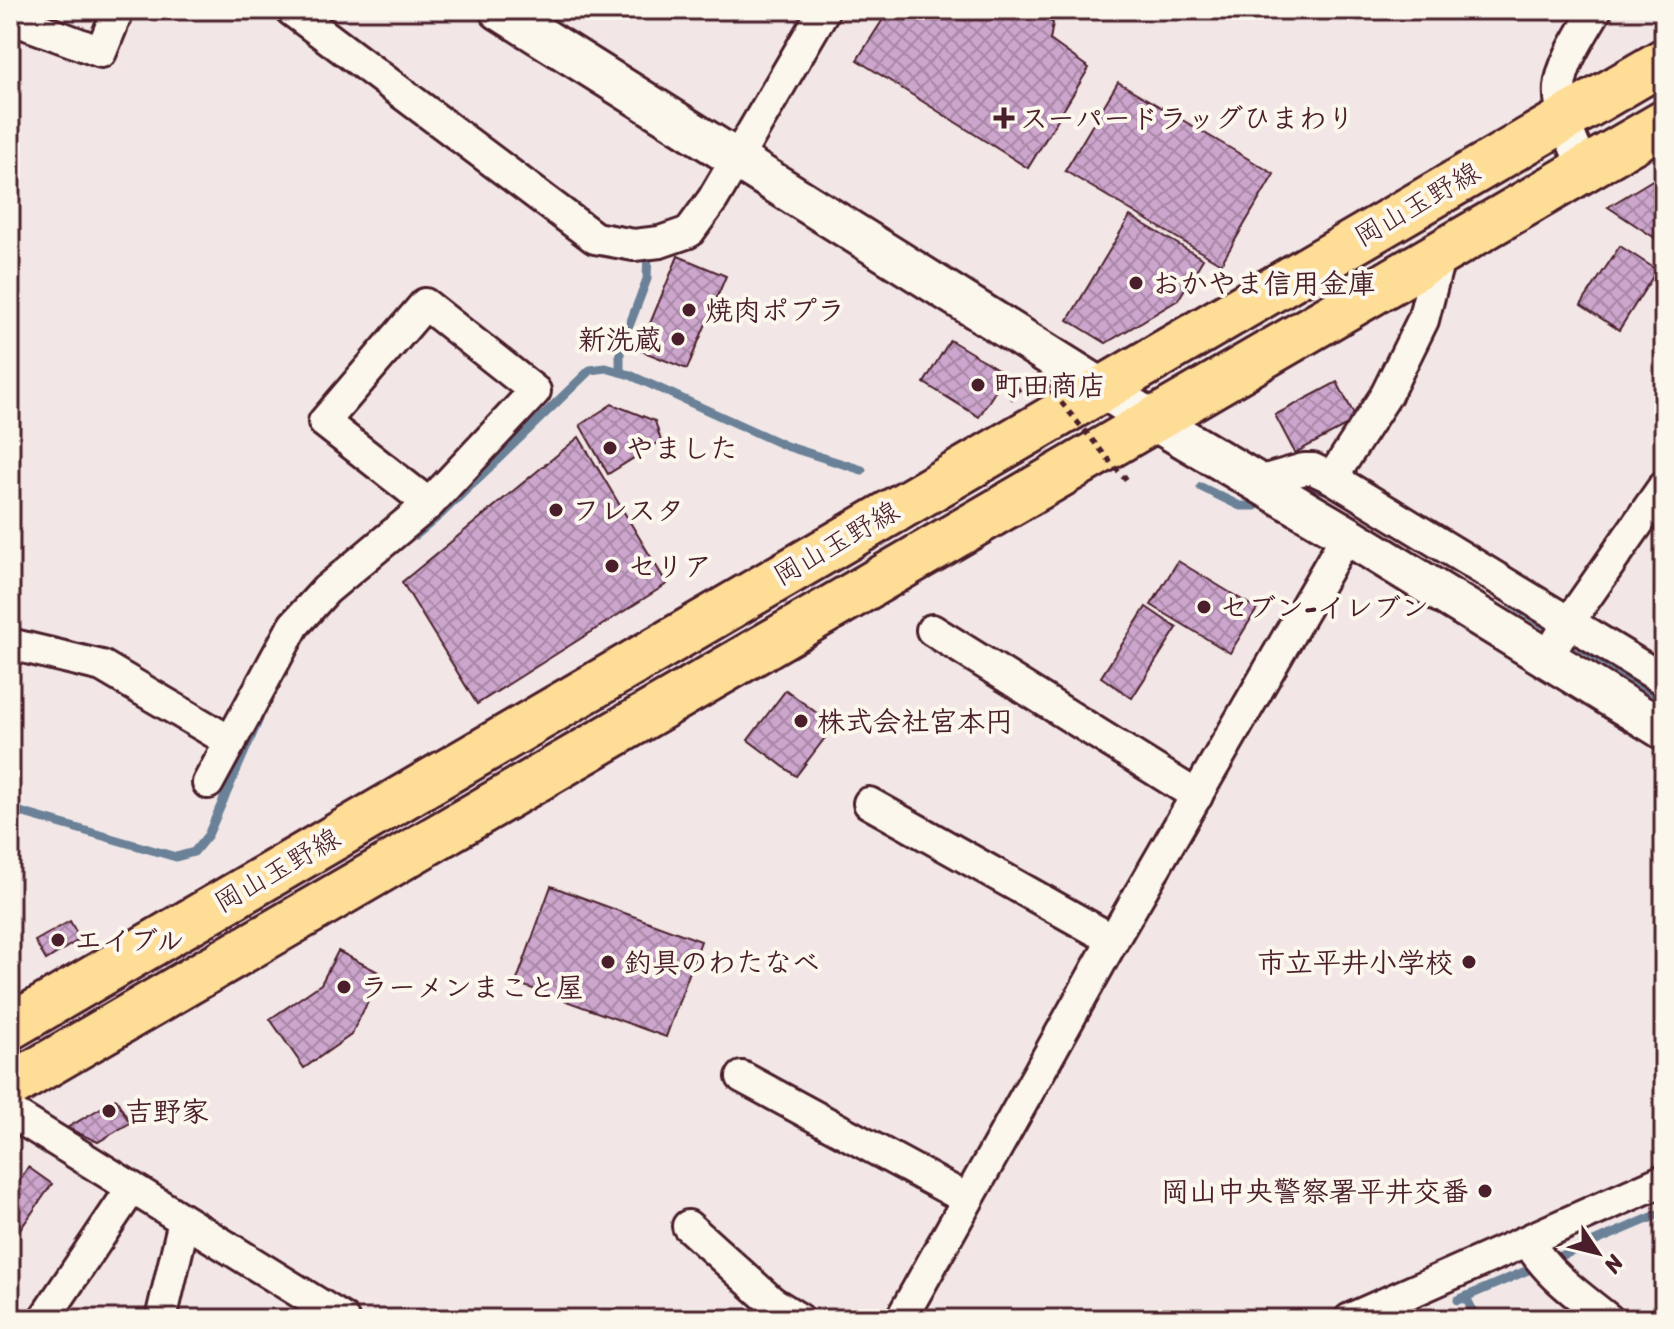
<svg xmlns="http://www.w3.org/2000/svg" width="1674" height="1329" font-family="Sriracha,'Klee One',sans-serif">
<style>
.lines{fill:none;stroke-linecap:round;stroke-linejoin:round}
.stream{stroke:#6a8198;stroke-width:9}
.building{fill:url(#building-cross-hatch);stroke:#4a1f2b;stroke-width:2}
.minor-casing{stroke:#4a1f2b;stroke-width:36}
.tertiary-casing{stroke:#4a1f2b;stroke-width:44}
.primary-casing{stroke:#4a1f2b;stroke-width:50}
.path{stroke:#4a1f2b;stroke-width:5;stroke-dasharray:6 6;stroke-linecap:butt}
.minor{stroke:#fbf7ec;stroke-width:30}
.tertiary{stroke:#fbf7ec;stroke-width:38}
.primary{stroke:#fedd96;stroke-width:44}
.path-bridge{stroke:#4a1f2b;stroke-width:5;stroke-dasharray:6 6;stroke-linecap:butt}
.poi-dot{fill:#4a1f2b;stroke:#fbf7ec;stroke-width:3}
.labels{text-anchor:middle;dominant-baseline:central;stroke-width:8;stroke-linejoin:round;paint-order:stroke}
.poi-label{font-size:28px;font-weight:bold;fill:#4a1f2b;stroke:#fbf7ec;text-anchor:start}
.street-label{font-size:28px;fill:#4a1f2b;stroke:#fbf7ec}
</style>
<defs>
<pattern id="building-cross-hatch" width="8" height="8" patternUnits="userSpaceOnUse" patternTransform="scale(2)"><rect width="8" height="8" fill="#cda6cd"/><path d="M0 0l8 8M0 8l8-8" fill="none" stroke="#a887a7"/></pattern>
</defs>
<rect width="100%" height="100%" fill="#f2e7e6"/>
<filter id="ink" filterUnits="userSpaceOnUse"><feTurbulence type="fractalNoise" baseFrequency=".0125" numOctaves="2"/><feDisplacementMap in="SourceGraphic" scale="16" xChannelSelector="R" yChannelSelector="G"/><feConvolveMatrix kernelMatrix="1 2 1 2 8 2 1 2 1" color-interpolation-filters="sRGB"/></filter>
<g filter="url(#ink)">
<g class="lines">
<g class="stream">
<polyline points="620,372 620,350 647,279 648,251"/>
<polyline points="1299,486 1306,485 1324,490"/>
<polyline points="1201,487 1240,506 1255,506"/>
<polyline points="416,535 441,514 590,370 606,368 630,375 786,446 862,470"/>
<polyline points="1511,604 1664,699"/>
<polyline points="10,809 176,857 194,852 208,835 259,719"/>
<polyline points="1466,1297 1477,1319"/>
<polyline points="1458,1300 1664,1212"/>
</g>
</g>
<g class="building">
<polygon points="889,10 1030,10 1053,23 1050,40 1089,68 1028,168 857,60"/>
<polygon points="1118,82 1274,174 1221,264 1065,171"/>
<polygon points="1664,173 1664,244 1608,207"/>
<polygon points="1130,216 1203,259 1178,300 1106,343 1068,320"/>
<polygon points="1620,246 1657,270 1619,330 1581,305"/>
<polygon points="678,256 726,276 687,369 639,350"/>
<polygon points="950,340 1006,374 979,417 924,383"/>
<polygon points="1337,382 1357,420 1295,453 1275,415"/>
<polygon points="612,404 655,421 661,441 608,474 580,425"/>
<polygon points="579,437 667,584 477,704 402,582"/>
<polygon points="1178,561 1257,609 1230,653 1151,605"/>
<polygon points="1146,607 1177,628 1132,698 1101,677"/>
<polygon points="786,690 834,726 796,776 748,740"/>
<polygon points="551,886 701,941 666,1037 516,983"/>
<polygon points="70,921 80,939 46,960 35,941"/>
<polygon points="338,951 382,974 351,1035 304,1068 270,1019 321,984"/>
<polygon points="116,1099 130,1123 98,1142 67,1128"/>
<polygon points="28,1167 52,1184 10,1244 10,1182 16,1186"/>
</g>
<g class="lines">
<g class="minor-casing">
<g id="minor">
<polyline points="291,10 595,238 634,245 660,242 689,232 713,199 824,10"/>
<polyline points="10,18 101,52 118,10"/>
<path d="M 1584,169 C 1549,89 1551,84 1596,10"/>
<polyline points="1332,478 1386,395 1423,320 1440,254"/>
<polyline points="1258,482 1304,469 1313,469 1332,478 1664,680"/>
<polyline points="932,630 1197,796"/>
<polyline points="10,644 102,666 231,742"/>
<polyline points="1547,658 1569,622 1664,486"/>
<polyline points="208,783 294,625 326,590 429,504 535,391 425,304 324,422 429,504"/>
<polyline points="869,803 1113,940"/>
<polyline points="742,1077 967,1199"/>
<polyline points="10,1112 343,1319"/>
<polyline points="688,1226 772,1302 799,1319"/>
<path d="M 1528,1241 C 1547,1274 1578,1295 1608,1319"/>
<polyline points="44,1319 132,1188"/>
<polyline points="161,1319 184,1221"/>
<polyline points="901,1319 1113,940 1347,535"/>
<polyline points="1350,1319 1664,1180"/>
</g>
</g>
<g class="tertiary-casing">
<polyline id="tertiary" points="499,10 1154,421 1347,535 1664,730"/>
</g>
<g class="primary-casing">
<g id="primary">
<polyline points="10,1027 1664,61"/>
<polyline points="10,1086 1664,123"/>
</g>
</g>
<polyline class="path" points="1014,399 1010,394 1030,383"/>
<use href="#minor" class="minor"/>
<use href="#tertiary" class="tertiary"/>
<use href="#primary" class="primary"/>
<polyline class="path-bridge" points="1038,379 1040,377 1124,478 1128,475"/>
</g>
</g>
<g class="poi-dot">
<path d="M1000 106h8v8h8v8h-8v8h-8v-8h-8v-8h8z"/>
<circle cx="1136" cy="283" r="8"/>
<circle cx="689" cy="310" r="8"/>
<circle cx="678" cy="339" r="8"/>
<circle cx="978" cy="385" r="8"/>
<circle cx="610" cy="448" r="8"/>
<circle cx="556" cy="510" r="8"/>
<circle cx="612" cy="566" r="8"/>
<circle cx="1204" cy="607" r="8"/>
<circle cx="801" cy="721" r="8"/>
<circle cx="58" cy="940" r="8"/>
<circle cx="608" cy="962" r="8"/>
<circle cx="1469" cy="962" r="8"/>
<circle cx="344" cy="987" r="8"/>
<circle cx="109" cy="1111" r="8"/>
<circle cx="1485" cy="1191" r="8"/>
</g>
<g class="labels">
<g class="poi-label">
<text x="1020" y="118">スーパードラッグひまわり</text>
<text x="1152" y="283">おかやま信用金庫</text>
<text x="705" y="310">焼肉ポプラ</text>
<text x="662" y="339" text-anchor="end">新洗蔵</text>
<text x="994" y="385">町田商店</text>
<text x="626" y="448">やました</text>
<text x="572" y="510">フレスタ</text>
<text x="628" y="566">セリア</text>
<text x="1220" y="607">セブン-イレブン</text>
<text x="817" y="721">株式会社宮本円</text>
<text x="74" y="940">エイブル</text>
<text x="624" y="962">釣具のわたなべ</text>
<text x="1453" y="962" text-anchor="end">市立平井小学校</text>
<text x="360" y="987">ラーメンまこと屋</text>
<text x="125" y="1111">吉野家</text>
<text x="1469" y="1191" text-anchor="end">岡山中央警察署平井交番</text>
</g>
<g class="street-label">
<text transform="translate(1417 204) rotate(-30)">岡山玉野線</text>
<text transform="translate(836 543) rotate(-30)">岡山玉野線</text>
<text transform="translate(277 870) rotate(-30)">岡山玉野線</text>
</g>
</g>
<rect width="1674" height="1329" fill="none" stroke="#fbf7ec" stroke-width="40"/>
<rect x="20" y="20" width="1634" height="1289" fill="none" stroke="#4a1f2b" stroke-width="3" filter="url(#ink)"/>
<g transform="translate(1598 1253) rotate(125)" stroke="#fbf7ec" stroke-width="6" paint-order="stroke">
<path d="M0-6L14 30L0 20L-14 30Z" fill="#4a1f2b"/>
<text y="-12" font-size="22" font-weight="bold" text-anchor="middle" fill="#4a1f2b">N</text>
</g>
</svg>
